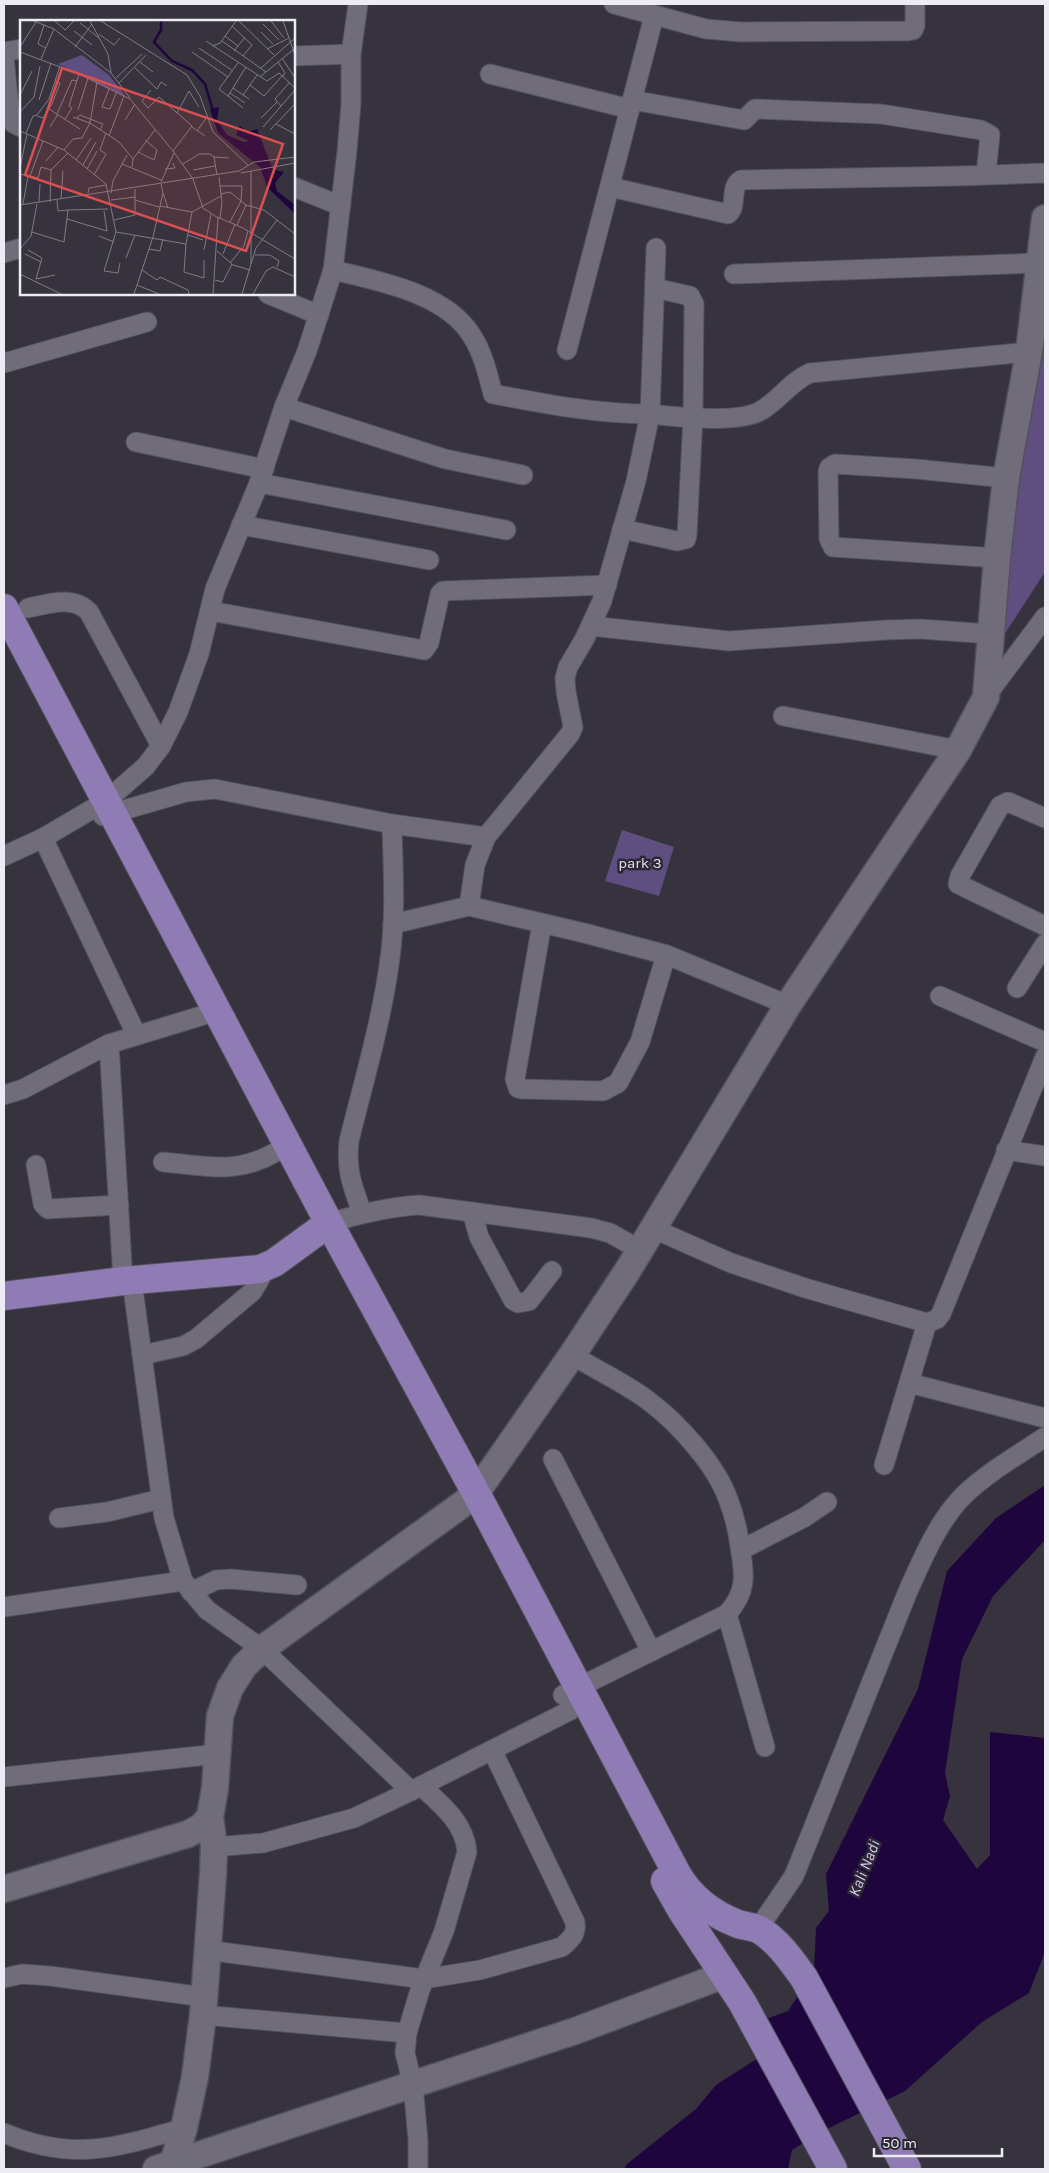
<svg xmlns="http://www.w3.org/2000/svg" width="1049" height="2173" font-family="Karla,sans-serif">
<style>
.green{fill:#5f4e80}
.water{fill:#1f053d}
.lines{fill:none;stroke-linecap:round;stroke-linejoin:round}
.street-casing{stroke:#53505b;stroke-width:21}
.secondary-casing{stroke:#53505b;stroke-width:29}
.primary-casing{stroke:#53505b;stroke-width:30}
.street{stroke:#706c7a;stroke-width:19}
.secondary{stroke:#706c7a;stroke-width:26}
.primary{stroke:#8f7cb4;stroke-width:28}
.labels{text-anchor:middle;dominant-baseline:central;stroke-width:5;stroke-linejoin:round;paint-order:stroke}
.park-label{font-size:15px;fill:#e5def4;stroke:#2c2834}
.water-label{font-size:16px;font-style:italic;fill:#d7caf5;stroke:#2c2834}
.inset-river{fill:none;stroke:#1f053d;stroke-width:2.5}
.inset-road{fill:none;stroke:#7f7c86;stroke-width:1}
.view{fill:#db4f51;fill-opacity:0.15;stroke:#db4f51;stroke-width:2.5}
.inset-edge{fill:none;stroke:#edebf3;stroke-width:2.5}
</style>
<rect width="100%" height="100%" fill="#36323e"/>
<g class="green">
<polygon points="1045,259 1045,572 989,658"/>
<polygon points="622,830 674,847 659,896 605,881"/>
</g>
<polygon class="water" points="1045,1485 1045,1540 993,1596 962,1659 945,1773 950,1796 943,1820 977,1869 990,1855 990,1732 1045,1738 1045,1952 1029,1993 982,2022 905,2091 827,2129 792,2150 788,2169 624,2169 627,2164 696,2109 716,2085 780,2044 766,2019 788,2011 814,1972 816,1928 829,1911 826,1874 918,1689 947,1571 996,1518"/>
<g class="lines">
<g class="street-casing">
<g id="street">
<polyline points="614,4 706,29 741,32 908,31 913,30 915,26 915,4"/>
<polyline points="4,52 21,49"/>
<polyline points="4,56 10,117 13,123 21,127"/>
<polyline points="294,56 351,54"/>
<polyline points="490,74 630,109"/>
<polyline points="632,100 744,120 755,109 881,114 981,130 990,135 986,174"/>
<polyline points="294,187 341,206"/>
<path d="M 610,187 L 728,214 C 738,206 729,187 741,180 L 959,176 L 1045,173"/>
<path d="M 656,248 L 650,414 C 676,417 740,424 762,410 C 780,399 790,382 810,373 L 1029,352"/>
<polyline points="4,253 21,248"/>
<path d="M 333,270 C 378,281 446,293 472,336 C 483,353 488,375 493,394 C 546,404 597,414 650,414 L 636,481 L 602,601 L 585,638 L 568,667 L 565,678 L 566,692 L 573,727 L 570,734 L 486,837 L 475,865 L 469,906 L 393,924"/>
<polyline points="734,274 1038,263"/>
<polyline points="268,294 319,315"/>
<polyline points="567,350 654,16"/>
<polyline points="4,363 147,322"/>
<polyline points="284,407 445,459 523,475"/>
<polyline points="136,442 264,469"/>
<polyline points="259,483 506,530"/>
<polyline points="241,525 429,560"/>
<polyline points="622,529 677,541 686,539 687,535 693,417 694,304 690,296 655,288"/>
<polyline points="997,558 833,547 829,539 828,472 829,468 835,464 916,469 1006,478"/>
<path d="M 28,608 C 48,604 73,595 89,612 L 161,746"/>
<polyline points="210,611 424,650 429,643 440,594 443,591 607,585"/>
<polyline points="591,626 729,641 885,630 920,629 991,634"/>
<polyline points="986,696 1045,617"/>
<polyline points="783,716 958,750"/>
<polyline points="103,816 186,792 215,789 392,824 486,837"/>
<polyline points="1045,818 1008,802 1000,806 960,876 958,884 1045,926"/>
<polyline points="43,838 136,1034"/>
<polyline points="4,856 43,838 106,801 146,766 161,746 178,712 199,654 215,589 259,483 284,407 307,351 333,270 347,151 351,104 351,54 358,4"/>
<polyline points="469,906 584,933 667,955 788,1005"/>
<polyline points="542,923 515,1079 518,1088 522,1089 603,1091 618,1083 640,1042 666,955"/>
<polyline points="1017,988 1045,944"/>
<polyline points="940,996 1045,1042"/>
<polyline points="109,1044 123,1281"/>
<polyline points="4,1095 23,1089 109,1044 204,1015"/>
<polyline points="1006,1150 1045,1156"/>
<path d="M 163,1162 C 207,1166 236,1175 276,1152"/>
<polyline points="36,1165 43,1204 48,1209 119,1205"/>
<polyline points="472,1212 479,1237 513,1300 518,1303 529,1301 552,1271"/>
<path d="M 362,1213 C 352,1184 346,1172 349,1141 C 364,1080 382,1020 390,958 C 396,914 393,868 392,824"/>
<path d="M 329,1223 C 359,1214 388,1207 419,1205 L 591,1228 L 610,1233 L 640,1250"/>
<polyline points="654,1229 731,1263 805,1288 927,1323 937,1319 941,1314 1045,1057"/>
<polyline points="132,1281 164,1518 183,1581 207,1610 262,1649 411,1791"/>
<polyline points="142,1355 183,1346 196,1339 252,1292 261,1277 260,1269"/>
<polyline points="909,1383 1045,1418"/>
<polyline points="553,1459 651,1651"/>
<polyline points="884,1465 927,1323"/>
<polyline points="59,1518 107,1512 161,1499"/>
<polyline points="741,1550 805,1517 827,1502"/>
<polyline points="191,1592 216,1580 231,1579 297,1585"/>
<polyline points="4,1607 183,1581"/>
<polyline points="727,1614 765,1747"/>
<path d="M 563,1695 L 727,1614 C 747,1592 745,1575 740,1547 C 738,1531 734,1514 728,1499 C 716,1465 679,1424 650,1402 C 627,1384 598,1371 572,1355"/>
<polyline points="4,1777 217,1754"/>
<polyline points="214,1847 263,1843 354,1818 411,1791 571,1710"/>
<path d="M 758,1929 L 794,1876 L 908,1591 C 923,1558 938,1521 964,1495 C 988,1472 1018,1455 1045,1437"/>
<path d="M 206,1950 L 424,1979 L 480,1970 L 562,1947 C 571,1939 577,1934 575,1922 L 492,1750"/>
<polyline points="4,1978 22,1974 50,1976 204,1997"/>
<polyline points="203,2015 407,2033"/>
<path d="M 4,2133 C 72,2162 116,2148 184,2128"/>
<path d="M 418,2169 L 418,2140 L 413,2085 L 405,2053 L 407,2033 L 420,1990 L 444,1931 L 467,1852 C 465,1823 441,1804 421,1786"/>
</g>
</g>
<g class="secondary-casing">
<g id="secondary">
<polyline points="4,1889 188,1834 201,1827 210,1817 215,1788 220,1716 230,1688 244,1666 262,1649 464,1503 476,1493 572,1355 628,1270 788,1005 958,750 986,697 997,558 1006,478 1029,352 1045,218"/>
<polyline points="156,2169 575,2031 724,1975"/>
<polyline points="171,2169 184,2128 195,2077 203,2015 213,1874 214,1847 210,1817"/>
</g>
</g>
<g class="primary-casing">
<g id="primary">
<path d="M 4,608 L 329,1223 L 476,1493 L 677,1874 C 691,1898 712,1914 738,1924 C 745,1926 754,1927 760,1930 C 779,1942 791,1960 804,1978 L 907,2169"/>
<polyline points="4,1296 123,1281 260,1269 274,1263 329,1223"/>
<polyline points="665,1881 682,1911 742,2002 833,2169"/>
</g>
</g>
<use href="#street" class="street"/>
<use href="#secondary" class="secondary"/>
<use href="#primary" class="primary"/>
</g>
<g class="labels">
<g class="park-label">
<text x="640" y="863">park 3</text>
</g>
<g class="water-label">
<text transform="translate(864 1868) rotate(-68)">Kali Nadi</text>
</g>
</g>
<g transform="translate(20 20)">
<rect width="275" height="275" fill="#36323e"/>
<path d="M 62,35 L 89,55 L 106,77 L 38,44 Z" fill="#5f4e80"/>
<path d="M 199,87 L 197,100 L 207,115 L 223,122 L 229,121 L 216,115 L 220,106 L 227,112 L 237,109 L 255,155 L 255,150 L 264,152 L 255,163 L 257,171 L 275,185 L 275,194 L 247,167 L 240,147 L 198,113 L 190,89 Z" fill="#1f053d"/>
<path class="inset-river" d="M 141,1 L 141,10 L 134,22 L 152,41 L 172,50 L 185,64 L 193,91"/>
<path class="inset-road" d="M 14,1 L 34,9 L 91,53 L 110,78M 35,1 L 45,10 L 54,1M 70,1 L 88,34 L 91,53M 81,1 L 167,55 L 180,76 L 193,112 L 228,145M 219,1 L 254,35M 251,1 L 264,18M 263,1 L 275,35M 60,3 L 79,18M 243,4 L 259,20M 24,5 L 18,24 L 26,28M 212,6 L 232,25 L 223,36M 54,11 L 72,25M 241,12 L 253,24M 79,14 L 94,25 L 100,18M 205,16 L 218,26M 186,21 L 247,61 L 259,53 L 275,68M 202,21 L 246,52M 192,26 L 200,23 L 216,1M 0,27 L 16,2M 55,27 L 72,4M 179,28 L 213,51M 247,29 L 269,18M 214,31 L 225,17M 0,32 L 59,54 L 110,79 L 153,131 L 173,159 L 183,188 L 198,198 L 193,274M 172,32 L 208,57M 262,38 L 275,58M 21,39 L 34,9M 120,42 L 133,52M 258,42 L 265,53 L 263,56M 218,43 L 199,69 L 223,88M 115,48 L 137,69 L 141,62 L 147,66M 241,48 L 275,18M 240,57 L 275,28M 96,58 L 122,34M 99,63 L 126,35M 230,65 L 244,76 L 263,55M 213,68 L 229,79M 89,69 L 82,87 L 90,89 L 96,73M 131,70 L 122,81 L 128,88 L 139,77 L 172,106 L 153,131M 210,73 L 225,83M 0,75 L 12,51M 223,75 L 237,55M 208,76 L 226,47M 19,80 L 31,43M 261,86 L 255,79 L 270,62M 29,89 L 60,109M 58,90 L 68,58M 0,92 L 14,77 L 20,46M 157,93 L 169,71 L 179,87M 37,94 L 52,60 L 57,61M 17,96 L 23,98 L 32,84 L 40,63 L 35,61M 53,97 L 70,103 L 77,62M 57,98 L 60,95 L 83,104 L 80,110M 241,98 L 257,82M 45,99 L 52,88 L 49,86 L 59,54M 105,100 L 115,84M 256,104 L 275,114M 30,107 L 38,94M 172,107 L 185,116M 243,107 L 275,70M 250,110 L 275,84M 0,111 L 44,130 L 86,164 L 96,212 L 84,251 L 98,253 L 100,243M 177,111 L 187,97M 6,113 L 13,96 L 17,95 L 29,79 L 40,46M 89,116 L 104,76M 44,130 L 53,119 L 62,118 L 70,103 L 99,122 L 113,139 L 112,147M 118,132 L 134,140 L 137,130 L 125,120M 194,137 L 209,138M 113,139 L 135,110M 56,140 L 71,118M 26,141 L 38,127M 102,144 L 141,160M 163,144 L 179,134 L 190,134 L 194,137 L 197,155M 63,145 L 76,122M 0,148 L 7,114M 67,149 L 77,131M 145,149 L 155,148 L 153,143M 31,150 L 48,133M 173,150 L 195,146M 221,153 L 275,143M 0,154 L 18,158 L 21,147 L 31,150M 74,155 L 86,134 L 80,130 L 86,113M 10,156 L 23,121M 199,157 L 202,182 L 200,198M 141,162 L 154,133M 200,166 L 222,166 L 221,181 L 210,202M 68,173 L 69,168 L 86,165M 91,173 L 93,161 L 107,135M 143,173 L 148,188M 201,174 L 210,172 L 226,185 L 244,190 L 275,214M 41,179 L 43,151M 91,180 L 115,177M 115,180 L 139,187M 19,182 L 20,164M 30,182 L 31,150M 3,184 L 8,156M 0,185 L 219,151 L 234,142 L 275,137M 140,186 L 172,192 L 201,176M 48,190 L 88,189M 197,197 L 223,208 L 275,239M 47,199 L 87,211 L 84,191M 94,200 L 115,195 L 115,169M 217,205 L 226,185M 12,212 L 44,222 L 48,190 L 38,191 L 37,180M 96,212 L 166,224 L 172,192M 168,215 L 183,220M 79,216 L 94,222M 166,224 L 164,252 L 184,258 L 184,240M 0,229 L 11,216 L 17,184M 129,229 L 140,231 L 143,219M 8,230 L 22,238 L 16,259M 184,230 L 191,194M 197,231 L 213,245 L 230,250M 5,234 L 21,242M 203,234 L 215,204M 235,235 L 250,235 L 259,241 L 257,247M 106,238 L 115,215M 210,243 L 224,226 L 228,211M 231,244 L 236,228 L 257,200M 122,250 L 137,260 L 140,257 L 168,270 L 169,274M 0,254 L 41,274M 16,259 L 35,255M 195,260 L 203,262 L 212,244M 117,265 L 139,274M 114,274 L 133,217 L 143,173 L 141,164M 222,274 L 231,244 L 231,151M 233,274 L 246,251 L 253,247 L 275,257"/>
<path class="view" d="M 42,48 L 263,124 L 226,231 L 5,155 Z"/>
<rect width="275" height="275" class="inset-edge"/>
</g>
<rect width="1049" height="2173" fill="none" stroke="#edebf3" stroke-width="10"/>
<path d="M874 2148v8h128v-8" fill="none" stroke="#edebf3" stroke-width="2.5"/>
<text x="882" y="2148" font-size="15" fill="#edebf3" stroke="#2c2834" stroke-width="4" paint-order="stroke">50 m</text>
</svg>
